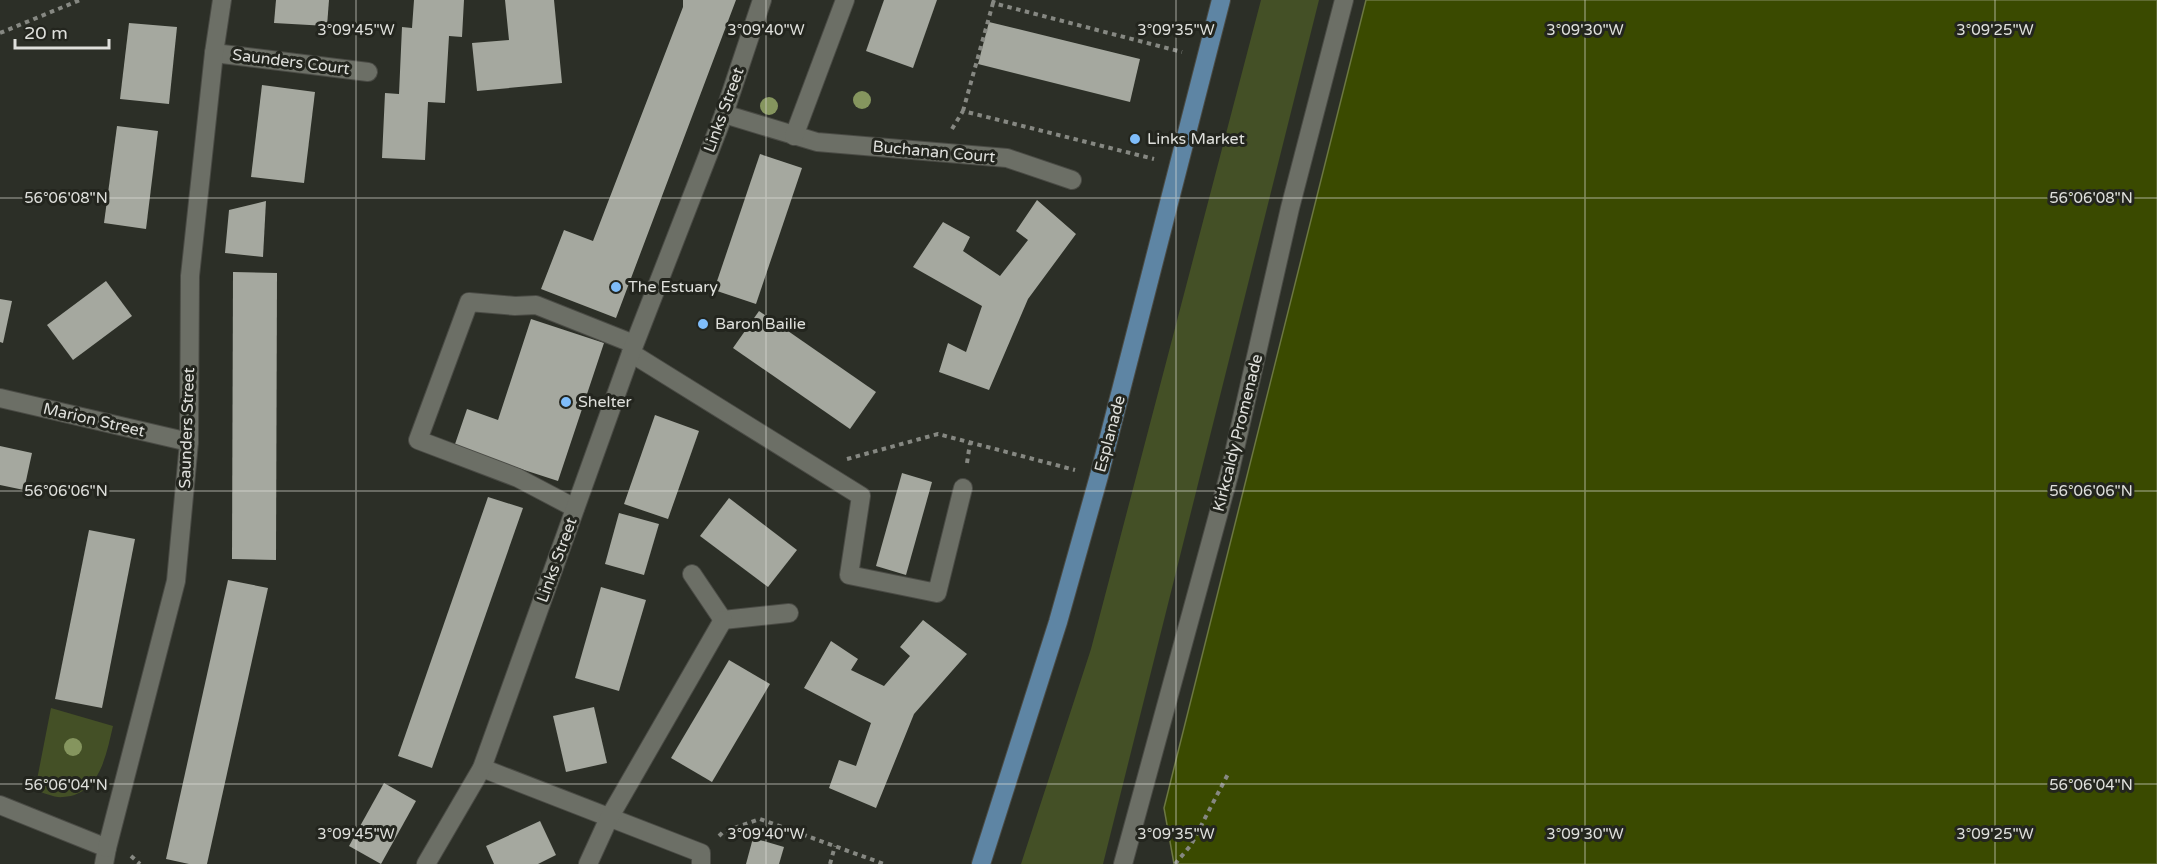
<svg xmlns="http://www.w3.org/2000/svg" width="2157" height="864" font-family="'Varela Round',sans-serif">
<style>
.green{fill:#445026}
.water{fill:#3a4a00;stroke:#6c7742;stroke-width:1.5}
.building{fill:#a5a89f}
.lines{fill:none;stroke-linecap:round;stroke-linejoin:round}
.minor-casing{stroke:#4a4b45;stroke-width:20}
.major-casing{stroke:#4a4b45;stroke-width:20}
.path{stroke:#868882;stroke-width:4;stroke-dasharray:4.5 4.5;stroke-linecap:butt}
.minor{stroke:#6c6f66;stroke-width:18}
.major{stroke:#5e85a4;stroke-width:18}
.tree{fill:#85955e}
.ticks{fill:none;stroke:#dfe0dc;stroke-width:1.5;stroke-opacity:0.45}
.poi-dot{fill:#7fbdfa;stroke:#23251e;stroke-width:2}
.labels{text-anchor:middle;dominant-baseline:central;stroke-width:6;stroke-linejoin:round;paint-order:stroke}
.street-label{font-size:16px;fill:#dfe0dc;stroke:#23251e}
.poi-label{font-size:16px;fill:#dfe0dc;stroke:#23251e;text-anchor:start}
.ticks-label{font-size:15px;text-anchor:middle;fill:#dfe0dc;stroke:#23251e;stroke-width:6;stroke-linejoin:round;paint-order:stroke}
</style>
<rect width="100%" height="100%" fill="#2c2f27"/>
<g class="green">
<polygon points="1261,0 1319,0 1103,864 1021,864 1091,649"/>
<path d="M 51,708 L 113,726 C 106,755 100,795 63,797 C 55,798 44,793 35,790 Z"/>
</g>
<polygon class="water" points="1366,0 2157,0 2157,864 1174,864 1164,808"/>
<g class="building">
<polygon points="276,0 329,0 327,26 274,23"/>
<polygon points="414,0 464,0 462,37 449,36 445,103 428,102 425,160 382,158 385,93 399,94 402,27 412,28"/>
<polygon points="505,0 554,0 562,83 477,91 472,43 509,40"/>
<polygon points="683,0 736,0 616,318 541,289 564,230 593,241 683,7"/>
<polygon points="884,0 937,0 913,68 866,51"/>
<polygon points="989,22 1140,59 1130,102 978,64"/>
<polygon points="129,23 177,27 169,104 120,99"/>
<polygon points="262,85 315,92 304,183 251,177"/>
<polygon points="117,126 158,131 146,229 104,223"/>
<polygon points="760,154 802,168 756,304 714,290"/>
<polygon points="1037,200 1076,234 1028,299 989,390 939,372 948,343 966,352 982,306 913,267 943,222 970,237 963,251 1000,276 1028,240 1016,231"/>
<polygon points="266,201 263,257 225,253 229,210"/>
<polygon points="233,272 277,273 276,560 232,559"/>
<polygon points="106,281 132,316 73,360 47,325"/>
<polygon points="0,299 12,301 3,343 0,342"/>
<polygon points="759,311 876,392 850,429 733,348"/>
<polygon points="531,319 604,343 558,481 454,447 467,409 498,420"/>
<polygon points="655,415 699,431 668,519 624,504"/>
<polygon points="0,446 32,453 24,490 0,485"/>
<polygon points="902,473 932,482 906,575 876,566"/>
<polygon points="488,497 523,508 432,768 398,756"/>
<polygon points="729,498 797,550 768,587 700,536"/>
<polygon points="619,513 659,524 644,575 605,564"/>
<polygon points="89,530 135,539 102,708 55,699"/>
<polygon points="228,580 268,588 207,864 189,864 166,859"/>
<polygon points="601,587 646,600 619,691 575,678"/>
<polygon points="923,620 967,654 914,714 876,808 829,788 839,760 856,766 871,723 804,688 831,641 858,659 851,670 884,686 910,656 900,647"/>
<polygon points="729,660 770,684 712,782 671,758"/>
<polygon points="594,707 607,763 566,772 553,716"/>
<polygon points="384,783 416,801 381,864 349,846"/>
<polygon points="540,821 556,855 538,864 494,864 486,846"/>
<polygon points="753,838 784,847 779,864 746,864"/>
</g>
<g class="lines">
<g class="minor-casing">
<g id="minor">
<polyline points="214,53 368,72"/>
<polyline points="724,114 817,142 1007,158 1072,180"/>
<polyline points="794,136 845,0"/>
<polyline points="631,353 861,496 849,575 937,593 963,488"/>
<polyline points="0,398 189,442"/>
<polyline points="575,508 518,478 418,440 469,302 515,306 536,305 634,344"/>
<polyline points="692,574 723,620 789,613"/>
<polyline points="482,768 701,853 701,864"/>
<polyline points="0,805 107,848 104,864"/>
<polyline points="107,848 176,581 189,442 190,276 214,53 222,0"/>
<polyline points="426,864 482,768 631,353 724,114 762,0"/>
<polyline points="588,864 609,818 723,620"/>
<polyline points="1123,864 1229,475 1290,208 1344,0"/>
</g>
</g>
<g class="major-casing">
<polyline id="major" points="981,864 1058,622 1099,476 1221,0"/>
</g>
<g class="path">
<polyline points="994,0 993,3 1182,52"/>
<polyline points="0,33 80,0"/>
<polyline points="963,111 993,3"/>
<polyline points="952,129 963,111 1154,159"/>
<polyline points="847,459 938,434 1075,470"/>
<polyline points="967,463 970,443"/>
<polyline points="719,836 723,832 760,819 884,864"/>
<polyline points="131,856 140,864"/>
<polyline points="830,864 835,846"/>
<polyline points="1175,864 1191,845 1228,774"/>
</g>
<use href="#minor" class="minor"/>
<use href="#major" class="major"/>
</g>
<g class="tree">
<circle cx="862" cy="100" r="9"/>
<circle cx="769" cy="106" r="9"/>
<circle cx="73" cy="747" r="9"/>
</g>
<path class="ticks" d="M 356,0 L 356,864M 766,0 L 766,864M 1176,0 L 1176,864M 1585,0 L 1585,864M 1995,0 L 1995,864M 0,198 L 2157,198M 0,491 L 2157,491M 0,784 L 2157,784"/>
<g class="poi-dot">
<circle cx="1135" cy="139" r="6"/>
<circle cx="616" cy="287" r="6"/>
<circle cx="703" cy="324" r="6"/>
<circle cx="566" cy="402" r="6"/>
</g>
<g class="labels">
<g class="street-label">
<text transform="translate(291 62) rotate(7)">Saunders Court</text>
<text transform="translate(724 110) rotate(-70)">Links Street</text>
<text transform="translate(934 152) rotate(5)">Buchanan Court</text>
<text transform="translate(94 420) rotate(13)">Marion Street</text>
<text transform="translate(187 428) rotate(-88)">Saunders Street</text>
<text transform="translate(1238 433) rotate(-76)">Kirkcaldy Promenade</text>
<text transform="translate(1110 434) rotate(-75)">Esplanade</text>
<text transform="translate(557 560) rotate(-70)">Links Street</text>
</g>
<g class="poi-label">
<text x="1147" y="139">Links Market</text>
<text x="628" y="287">The Estuary</text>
<text x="715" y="324">Baron Bailie</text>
<text x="578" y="402">Shelter</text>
</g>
</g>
<g class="ticks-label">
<text x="356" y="35">3°09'45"W</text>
<text x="766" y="35">3°09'40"W</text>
<text x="1176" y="35">3°09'35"W</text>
<text x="1585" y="35">3°09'30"W</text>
<text x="1995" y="35">3°09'25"W</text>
<text x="66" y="203">56°06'08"N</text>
<text x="2091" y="203">56°06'08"N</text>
<text x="66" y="496">56°06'06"N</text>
<text x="2091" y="496">56°06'06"N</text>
<text x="66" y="790">56°06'04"N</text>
<text x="2091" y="790">56°06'04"N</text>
<text x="356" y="839">3°09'45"W</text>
<text x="766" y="839">3°09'40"W</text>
<text x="1176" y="839">3°09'35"W</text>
<text x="1585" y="839">3°09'30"W</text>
<text x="1995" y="839">3°09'25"W</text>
</g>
<path d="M15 39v9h94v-9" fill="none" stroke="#dfe0dc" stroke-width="3"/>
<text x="24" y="39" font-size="18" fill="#dfe0dc" stroke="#23251e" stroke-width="4.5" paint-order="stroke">20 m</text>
</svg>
